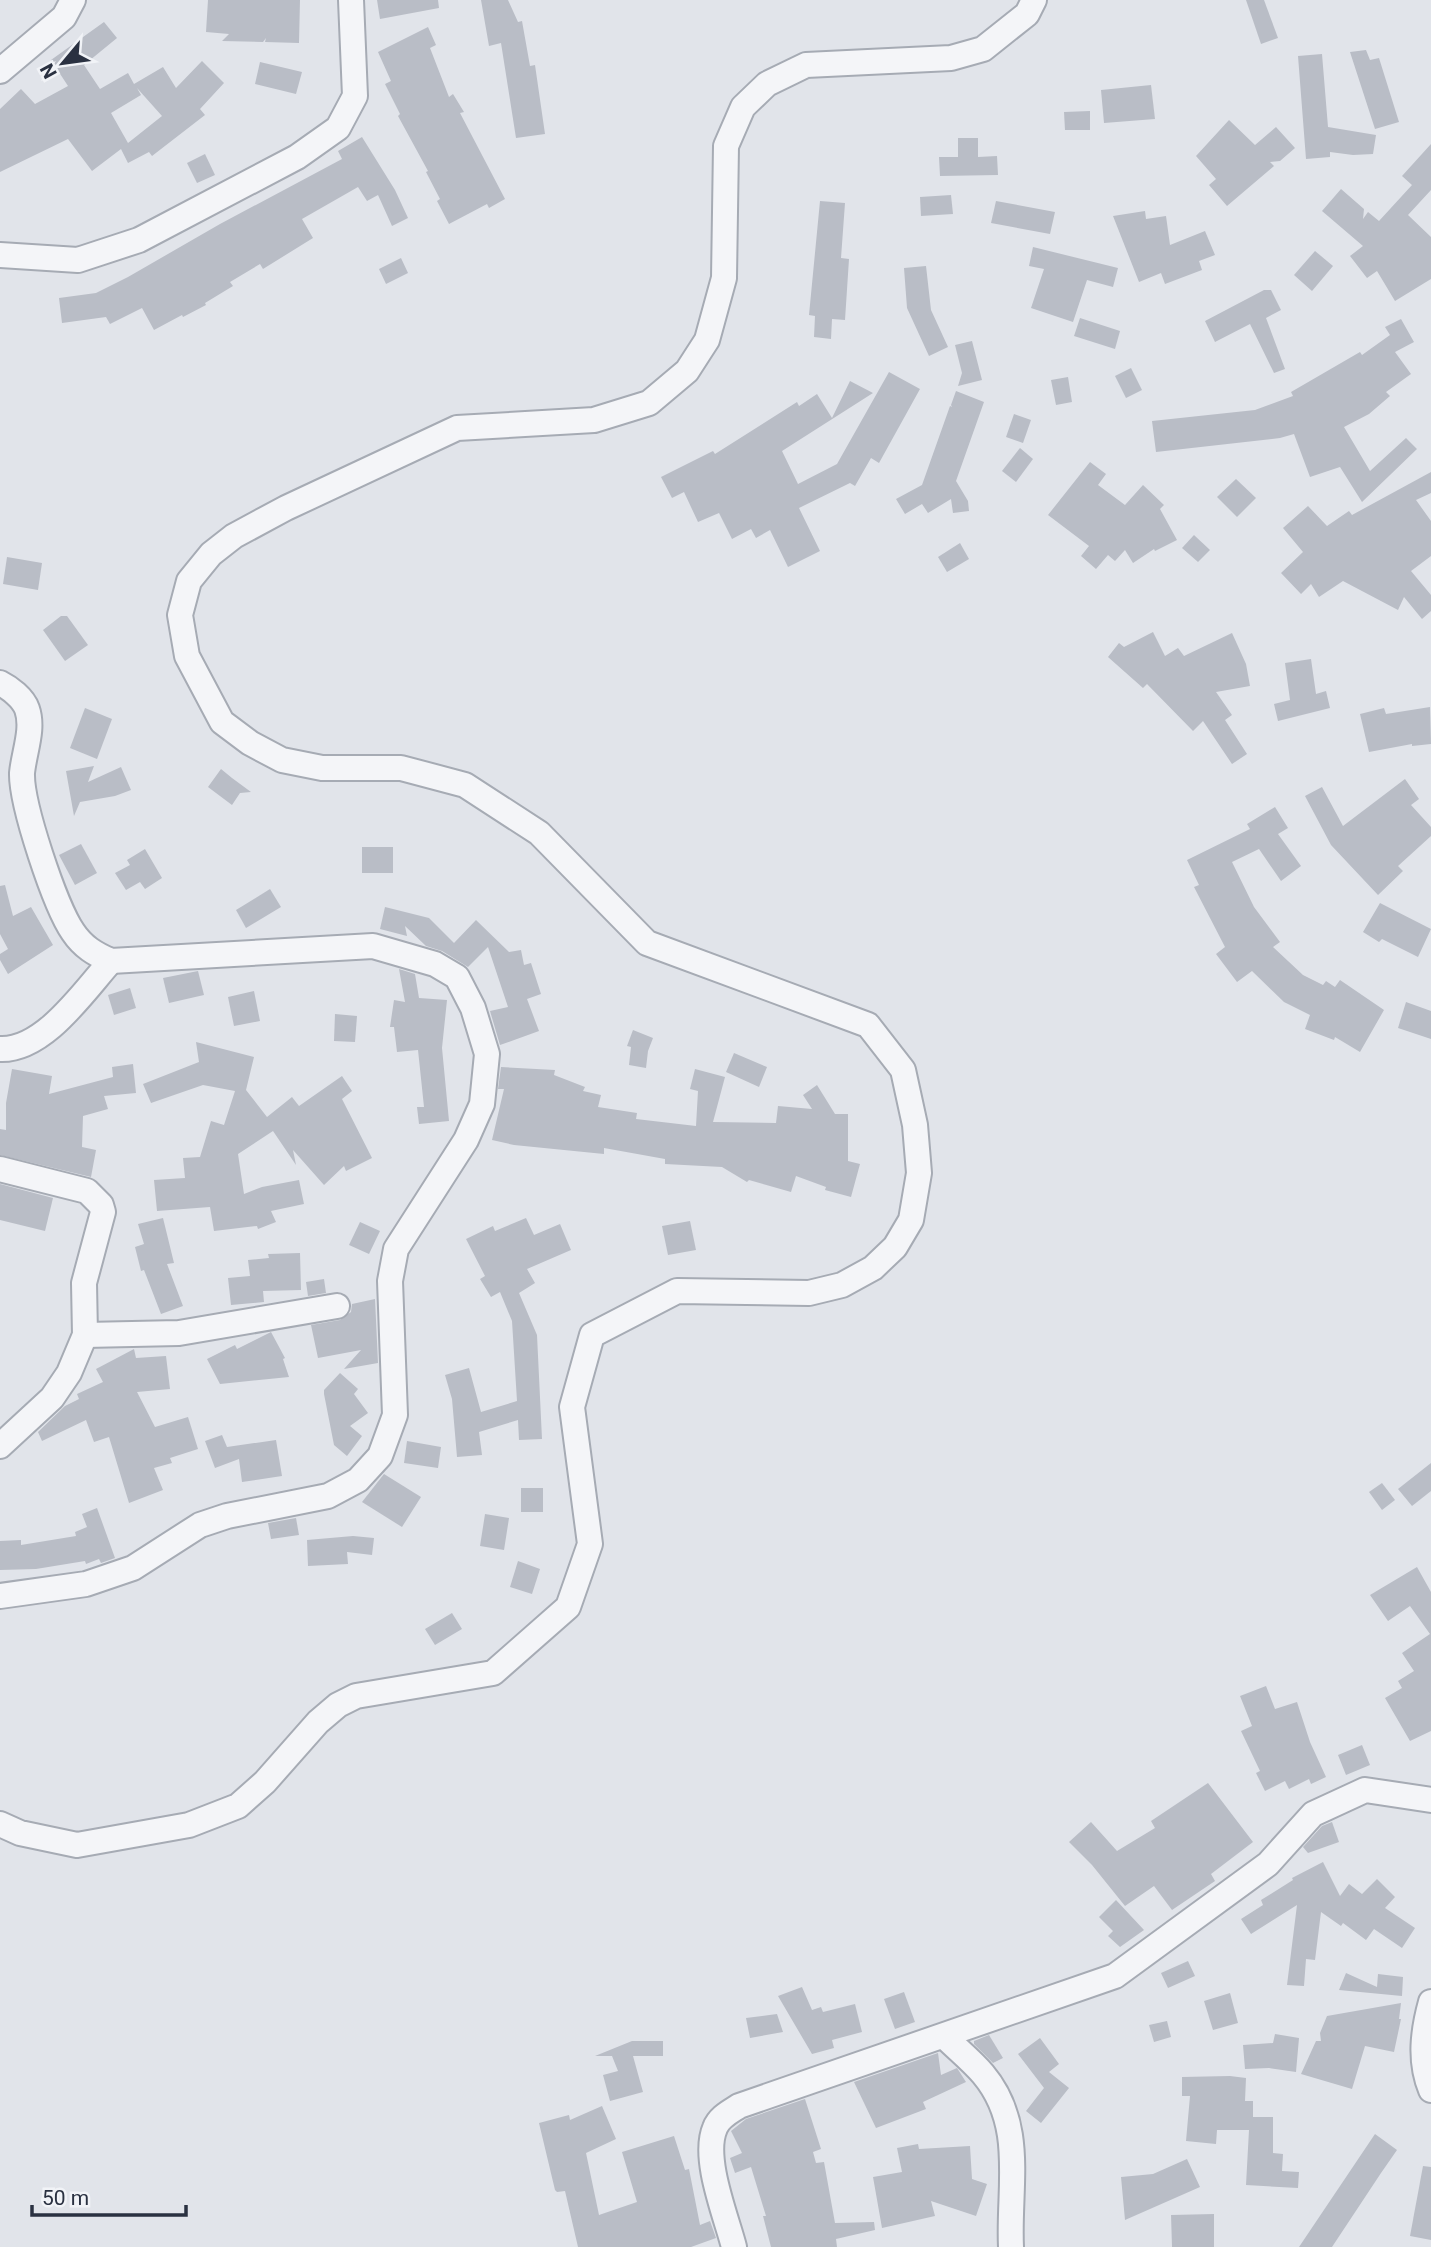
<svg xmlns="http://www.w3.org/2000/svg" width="1431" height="2247" font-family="Roboto,sans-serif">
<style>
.building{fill:#b9bdc6;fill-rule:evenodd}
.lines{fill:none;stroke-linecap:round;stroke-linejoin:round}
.minor-casing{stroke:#a6abb4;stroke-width:28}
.minor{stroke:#f4f5f8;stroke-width:24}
</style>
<rect width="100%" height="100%" fill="#e1e4ea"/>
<g class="building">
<polygon points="208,0 300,0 299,43 265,42 266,38 263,42 222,41 229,34 206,32"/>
<polygon points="377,0 438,0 439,8 380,19"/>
<polygon points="481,0 508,0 518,22 522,21 530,66 535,65 545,134 516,138 501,43 489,46"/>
<polygon points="1246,0 1264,0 1278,38 1261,44"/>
<path d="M 104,22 L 117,38 L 84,65 L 100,89 L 128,73 L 134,84 L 163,67 L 176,88 L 202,61 L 224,83 L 200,109 L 205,115 L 152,156 L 149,152 L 128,163 L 121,149 L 92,171 L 68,139 L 0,172 L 0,109 L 21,89 L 35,104 L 68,86 L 51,60 ZM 137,88 L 162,116 L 128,143 L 111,113 L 141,95 Z"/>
<polygon points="428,27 436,45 430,48 449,97 453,94 464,112 460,113 505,199 489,208 487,204 449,224 437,201 440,199 426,172 428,171 398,116 400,114 385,84 391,81 378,52"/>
<polygon points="1366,50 1370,60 1379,58 1399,122 1375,129 1350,52"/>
<polygon points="1322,54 1328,127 1376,135 1373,154 1353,155 1330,152 1330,157 1306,159 1298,56"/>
<polygon points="260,62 302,72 296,94 255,84"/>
<polygon points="1151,85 1155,119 1104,123 1101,90"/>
<polygon points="1090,111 1090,130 1065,130 1064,112"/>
<polygon points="1229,120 1255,145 1276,127 1295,148 1280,161 1270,162 1274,166 1227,206 1209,185 1216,179 1196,156"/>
<polygon points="362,137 395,190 408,218 392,226 378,195 367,201 358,187 302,219 313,238 263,269 260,264 230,282 233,286 205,303 206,305 183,317 182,315 154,330 142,308 110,324 106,317 62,323 59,298 96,293 128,277 220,224 342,159 338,151"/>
<polygon points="958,138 978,138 978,157 997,156 998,175 940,176 939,157 958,157"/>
<polygon points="1431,144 1431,190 1408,215 1431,237 1431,279 1395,301 1377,271 1367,278 1350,256 1363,246 1322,211 1341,189 1364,209 1363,219 1368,212 1379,221 1412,185 1402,176"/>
<polygon points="205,154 215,175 197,183 187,163"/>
<polygon points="951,195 953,214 921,216 920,197"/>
<polygon points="820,201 845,203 841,258 849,259 845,320 832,319 831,339 814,337 815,316 809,315"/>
<polygon points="996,201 1055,212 1050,234 991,223"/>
<polygon points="1145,211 1146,219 1166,216 1170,245 1205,231 1215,255 1199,261 1202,270 1165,284 1161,273 1139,282 1113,216"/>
<polygon points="1033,247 1118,268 1113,287 1087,280 1073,322 1031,308 1044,269 1029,266"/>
<polygon points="1315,251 1333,266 1312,291 1294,275"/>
<polygon points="401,258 408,273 386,284 379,269"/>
<polygon points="926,266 931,310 948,347 929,356 907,308 904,268"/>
<polygon points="1264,290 1271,290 1281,310 1266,318 1285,369 1274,373 1250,324 1215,342 1205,321"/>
<polygon points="1080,318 1120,331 1115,349 1074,336"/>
<polygon points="1401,319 1414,342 1395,352 1411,374 1386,392 1390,396 1369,414 1344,427 1370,471 1406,438 1417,449 1362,502 1340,467 1310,477 1294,434 1280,438 1156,452 1152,421 1255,410 1293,396 1291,392 1360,352 1362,355 1390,335 1385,327"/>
<polygon points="972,341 982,380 958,386 962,373 955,345"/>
<polygon points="1131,368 1142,390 1126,398 1115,376"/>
<polygon points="889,372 920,389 879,463 871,458 855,486 850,483 799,508 820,551 788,567 770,530 756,538 751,529 732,539 719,513 698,522 684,492 672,498 661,477 713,451 715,454 797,402 799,406 817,394 832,418 850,381 873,393 782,451 798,484 837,464"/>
<polygon points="1068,377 1072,402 1056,405 1051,380"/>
<polygon points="956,391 984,402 956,481 968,501 969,511 953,513 951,499 928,513 922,504 905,514 896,499 922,485 950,406 952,407 951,405"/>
<polygon points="1014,414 1031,420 1023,443 1006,437"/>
<polygon points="1020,448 1033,459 1016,482 1002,471"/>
<polygon points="1090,462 1106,474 1098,485 1125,505 1143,485 1164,505 1160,509 1177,540 1155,551 1154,549 1133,563 1125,550 1115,561 1108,555 1096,569 1081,556 1089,546 1048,515"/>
<polygon points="1431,472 1431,493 1416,500 1431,521 1431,556 1411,571 1431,595 1431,611 1422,619 1404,597 1398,610 1343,581 1319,597 1311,584 1301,594 1281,573 1303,552 1283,528 1308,506 1327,526 1349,511 1352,515"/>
<polygon points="1236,479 1256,498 1237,517 1217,497"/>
<polygon points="1194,535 1210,550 1198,562 1182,548"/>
<polygon points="960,543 969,559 947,572 938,557"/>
<polygon points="7,557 42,563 38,590 3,584"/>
<polygon points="61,616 67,616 88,645 65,661 43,630"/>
<polygon points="1153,632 1165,656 1178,648 1184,656 1232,633 1246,664 1250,686 1216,692 1232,715 1225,720 1247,754 1232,764 1203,721 1193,731 1147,684 1143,688 1108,657 1119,643 1124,647"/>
<polygon points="1311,659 1316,694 1326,691 1330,708 1278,721 1274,704 1290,700 1285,663"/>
<polygon points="1430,707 1431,744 1412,746 1412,744 1369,752 1360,714 1384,708 1386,714"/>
<polygon points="85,708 112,719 97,759 70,748"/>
<polygon points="94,766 88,782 121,767 131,790 115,796 80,802 74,816 66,771"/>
<polygon points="221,769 232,778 251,792 240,793 232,805 208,787"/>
<polygon points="1405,779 1419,799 1411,805 1431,827 1431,836 1398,866 1403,871 1378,895 1331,845 1305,796 1322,787 1343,826"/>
<polygon points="1275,807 1288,828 1278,834 1301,866 1281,881 1259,849 1232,862 1254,907 1280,942 1273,947 1303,975 1323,985 1326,981 1335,987 1340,980 1384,1010 1360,1052 1335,1037 1334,1040 1305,1029 1310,1015 1284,1002 1252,971 1237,982 1216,954 1225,947 1194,887 1199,885 1187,860 1250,829 1247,824"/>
<polygon points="81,844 97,873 75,885 59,855"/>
<rect x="362" y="847" width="31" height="26"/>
<polygon points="145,849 162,878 145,889 140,882 126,890 115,873 130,865 127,860"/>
<polygon points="5,885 13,916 31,907 53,945 8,974 0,960 0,954 8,949 0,934 0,886"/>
<polygon points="270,889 281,907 246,928 236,910"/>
<polygon points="1380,903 1431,929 1418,957 1382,939 1379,942 1363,932"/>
<polygon points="385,907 429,918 454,943 476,920 509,952 521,950 524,965 531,963 541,994 527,999 539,1031 500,1045 490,1011 508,1007 488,947 468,967 442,951 426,946 405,926 407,936 380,929"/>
<polygon points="399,969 415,974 419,998 447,1000 442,1048 449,1121 419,1124 417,1107 424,1107 418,1050 397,1052 394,1027 390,1027 394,1000 405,1002"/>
<polygon points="198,971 204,995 169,1003 163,978"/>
<polygon points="130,988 136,1008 114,1015 108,995"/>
<polygon points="254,991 260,1021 234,1026 228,997"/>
<polygon points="1406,1002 1431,1011 1431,1039 1398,1028"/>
<polygon points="335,1014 357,1016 355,1042 334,1041"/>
<polygon points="633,1030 653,1038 648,1051 646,1068 629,1065 631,1047 627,1046"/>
<polygon points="196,1042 254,1057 246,1090 267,1117 292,1097 299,1106 342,1076 352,1091 342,1099 372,1158 346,1171 344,1166 324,1185 293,1150 296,1165 273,1131 238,1154 244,1194 262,1187 299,1180 304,1204 271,1211 276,1222 258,1229 257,1226 214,1231 210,1207 157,1211 154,1180 185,1178 183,1158 200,1157 211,1121 224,1125 235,1091 203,1085 151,1103 143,1084 199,1062"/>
<polygon points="734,1053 767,1067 759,1087 726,1072"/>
<polygon points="133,1064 136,1093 104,1096 108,1109 83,1116 82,1147 96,1150 91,1177 0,1155 0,1129 6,1130 6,1103 12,1069 52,1076 49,1094 113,1077 112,1067"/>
<polygon points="501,1067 555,1070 554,1075 585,1087 583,1091 601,1095 598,1107 637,1113 636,1119 696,1126 698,1091 690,1089 695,1069 725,1077 713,1122 776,1123 778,1106 812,1109 803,1095 817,1085 835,1114 848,1114 848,1161 860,1164 851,1197 825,1190 826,1187 796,1176 791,1192 749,1180 747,1182 722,1167 665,1164 665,1159 604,1148 604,1154 514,1145 492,1140 504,1089 498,1089"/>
<polygon points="0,1184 53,1198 45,1231 0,1220"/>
<polygon points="163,1218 174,1263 167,1264 183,1306 161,1314 144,1270 141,1271 135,1247 144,1244 138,1224"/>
<polygon points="526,1218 534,1235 560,1224 571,1250 527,1269 535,1283 519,1293 537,1335 542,1439 519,1440 518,1420 479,1432 482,1455 457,1457 452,1399 445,1375 469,1368 481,1412 517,1401 512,1321 500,1292 491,1297 480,1279 485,1276 466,1239 493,1226 495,1231"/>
<polygon points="690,1221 696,1250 668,1255 662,1226"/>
<polygon points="360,1222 380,1231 369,1254 349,1245"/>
<polygon points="300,1253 301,1290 263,1291 264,1302 231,1305 228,1278 250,1276 248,1260 269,1258 268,1254"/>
<polygon points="324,1279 326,1293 308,1296 306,1282"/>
<polygon points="375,1299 378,1363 344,1369 361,1350 318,1358 311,1325 340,1320 351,1312 352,1304"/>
<polygon points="271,1332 285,1358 283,1359 289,1377 220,1384 207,1359 235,1345 237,1349"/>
<polygon points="134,1349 136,1358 166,1356 170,1389 137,1392 155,1427 188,1417 198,1449 170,1458 172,1463 154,1468 163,1490 129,1503 109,1437 94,1442 86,1420 42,1441 38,1432 65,1406 79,1399 77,1394 103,1382 96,1369"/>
<polygon points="340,1373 358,1389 354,1394 368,1413 350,1426 362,1436 347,1456 334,1445 324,1394 324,1390"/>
<polygon points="222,1435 227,1447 276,1440 282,1476 242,1482 239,1459 215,1468 205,1441"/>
<polygon points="407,1441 441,1447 438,1468 404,1463"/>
<polygon points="1431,1463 1431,1491 1412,1506 1398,1489"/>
<polygon points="384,1474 421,1497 402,1527 362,1502"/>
<polygon points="1382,1483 1395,1500 1382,1510 1369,1492"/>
<rect x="521" y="1488" width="22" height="24"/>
<polygon points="97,1508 115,1558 101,1563 99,1559 86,1564 85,1561 36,1569 0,1570 0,1541 21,1540 21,1545 76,1536 75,1532 87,1527 82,1514"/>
<polygon points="485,1514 509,1518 504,1550 480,1546"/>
<polygon points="296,1518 299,1535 271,1539 268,1523"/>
<polygon points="353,1536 374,1538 372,1555 347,1552 348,1564 308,1566 307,1540"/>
<polygon points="518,1561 540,1569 532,1594 510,1587"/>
<polygon points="1417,1567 1431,1592 1431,1731 1410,1741 1385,1698 1402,1688 1398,1681 1414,1671 1402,1653 1430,1634 1410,1606 1388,1621 1370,1595"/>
<polygon points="452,1613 462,1629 435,1645 425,1629"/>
<polygon points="1266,1686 1275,1709 1297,1702 1310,1742 1326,1777 1311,1784 1309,1779 1289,1789 1285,1781 1265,1791 1256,1773 1260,1771 1241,1731 1252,1726 1240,1696"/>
<polygon points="1362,1745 1370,1765 1346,1775 1338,1755"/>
<polygon points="1208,1783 1253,1842 1211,1874 1215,1881 1172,1910 1154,1886 1125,1906 1092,1865 1069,1842 1091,1822 1117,1851 1155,1828 1151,1821"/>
<polygon points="1332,1822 1339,1842 1308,1853 1303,1847 1322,1826"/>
<polygon points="1323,1862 1340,1896 1349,1884 1362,1894 1377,1879 1395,1897 1385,1908 1415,1928 1402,1948 1374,1929 1366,1940 1343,1923 1341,1926 1321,1912 1315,1960 1306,1959 1304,1986 1287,1985 1297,1905 1251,1934 1241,1919 1263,1905 1261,1900 1293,1880 1292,1878"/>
<polygon points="1116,1900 1144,1930 1120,1947 1108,1936 1113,1931 1099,1917"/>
<polygon points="1188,1961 1195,1976 1168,1988 1161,1973"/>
<polygon points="1346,1973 1377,1987 1378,1974 1403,1977 1402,1996 1339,1990"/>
<polygon points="802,1987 812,2010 821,2007 823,2012 855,2004 862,2032 832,2040 834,2048 812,2054 778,1996"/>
<polygon points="904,1992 915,2022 895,2029 884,1999"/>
<polygon points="1230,1993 1238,2023 1213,2030 1204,2001"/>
<polygon points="1401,2003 1399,2019 1401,2019 1394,2052 1365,2046 1352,2089 1301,2074 1316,2041 1321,2041 1320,2033 1327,2016"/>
<polygon points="777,2014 783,2032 750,2038 746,2018"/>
<polygon points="1167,2021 1171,2037 1154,2042 1149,2025"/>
<polygon points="1275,2034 1299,2038 1296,2072 1269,2068 1245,2069 1243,2045 1273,2043"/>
<polygon points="989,2035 1003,2058 993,2063 974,2044 974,2041"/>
<polygon points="1040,2038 1059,2064 1049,2072 1069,2088 1041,2123 1026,2111 1044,2088 1018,2054"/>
<polygon points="632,2041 663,2041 663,2056 633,2056 643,2092 610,2101 603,2075 618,2071 612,2056 595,2056"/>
<polygon points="938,2053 941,2075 957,2068 966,2082 923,2102 926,2109 876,2128 854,2082"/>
<polygon points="1230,2076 1246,2078 1245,2101 1253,2101 1253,2117 1273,2117 1273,2153 1283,2154 1282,2171 1299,2172 1298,2188 1246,2185 1249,2130 1217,2130 1216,2144 1186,2141 1190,2096 1182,2096 1182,2077"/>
<polygon points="805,2099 821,2149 813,2152 816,2163 824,2162 835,2223 874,2222 875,2230 836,2239 837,2247 771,2247 763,2216 766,2216 751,2167 735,2173 730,2158 742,2153 731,2131 746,2119"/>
<polygon points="602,2106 616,2139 586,2153 599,2215 637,2202 622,2152 674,2136 685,2170 689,2169 700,2225 710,2221 716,2238 691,2247 578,2247 565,2191 557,2192 555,2190 539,2123 569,2115 570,2120"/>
<polygon points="1375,2134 1397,2150 1381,2173 1332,2247 1299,2247"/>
<polygon points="918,2144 919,2149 970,2146 972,2179 987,2184 976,2216 931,2201 935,2216 882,2228 873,2177 902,2172 897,2148"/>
<polygon points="1187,2159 1200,2187 1125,2220 1121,2177 1153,2174"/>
<polygon points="1423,2166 1431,2167 1431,2240 1410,2236"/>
<polygon points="1214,2214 1214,2247 1172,2247 1171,2215"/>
</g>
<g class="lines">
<g class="minor-casing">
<g id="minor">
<polyline points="0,71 64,17 73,0"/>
<polyline points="0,255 78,260 139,240 297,157 338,128 355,96 351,0"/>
<path d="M 0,683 C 10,688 23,698 27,709 C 34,729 24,752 22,773 C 21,804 55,906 73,932 C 83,947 95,954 111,961 L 373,946 L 435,964 L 457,977 L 473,1008 L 487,1054 L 482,1104 L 466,1140 L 396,1249 L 390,1281 L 395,1415 L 380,1456 L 358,1480 L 328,1496 L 227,1516 L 200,1525 L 133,1568 L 86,1584 L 0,1596"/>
<path d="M 0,1049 C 44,1051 84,991 111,961"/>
<polyline points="0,1169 87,1191 101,1205 103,1212 84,1283 85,1335 69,1373 52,1398 0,1446"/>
<polyline points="85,1335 179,1333 337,1306"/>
<polyline points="0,1824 20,1833 77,1845 189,1825 238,1806 265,1782 318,1722 338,1705 356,1696 493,1673 568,1607 590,1544 572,1407 592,1335 677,1291 809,1293 842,1285 873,1268 895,1247 911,1220 919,1173 915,1125 903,1070 868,1025 647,943 539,833 465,785 401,768 322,768 282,760 250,743 222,722 187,656 180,615 189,581 211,554 234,536 286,508 457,428 594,420 649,403 687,371 707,340 724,278 726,146 743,107 767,84 806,65 951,58 983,49 1027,14 1034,0"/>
<path d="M 1431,2002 C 1423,2031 1419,2061 1431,2090"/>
<path d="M 944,2036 C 957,2049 972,2061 983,2074 C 1026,2125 1008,2187 1011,2247"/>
<path d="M 734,2247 C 726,2216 702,2158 715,2128 C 719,2117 730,2112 739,2106 L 1115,1976 L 1268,1864 L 1313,1814 L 1365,1790 L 1431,1800"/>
</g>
</g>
<use href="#minor" class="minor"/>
</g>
<g transform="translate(63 63) rotate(241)" stroke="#f1f3f7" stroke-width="5" paint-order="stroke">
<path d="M0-5L12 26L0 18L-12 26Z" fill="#2a3141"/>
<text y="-10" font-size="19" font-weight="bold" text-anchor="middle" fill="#2a3141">N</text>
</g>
<path d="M32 2205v10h154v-10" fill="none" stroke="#2a3141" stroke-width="3.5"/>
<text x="42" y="2205" font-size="21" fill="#2a3141" stroke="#f1f3f7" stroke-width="5" paint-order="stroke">50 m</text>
</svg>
